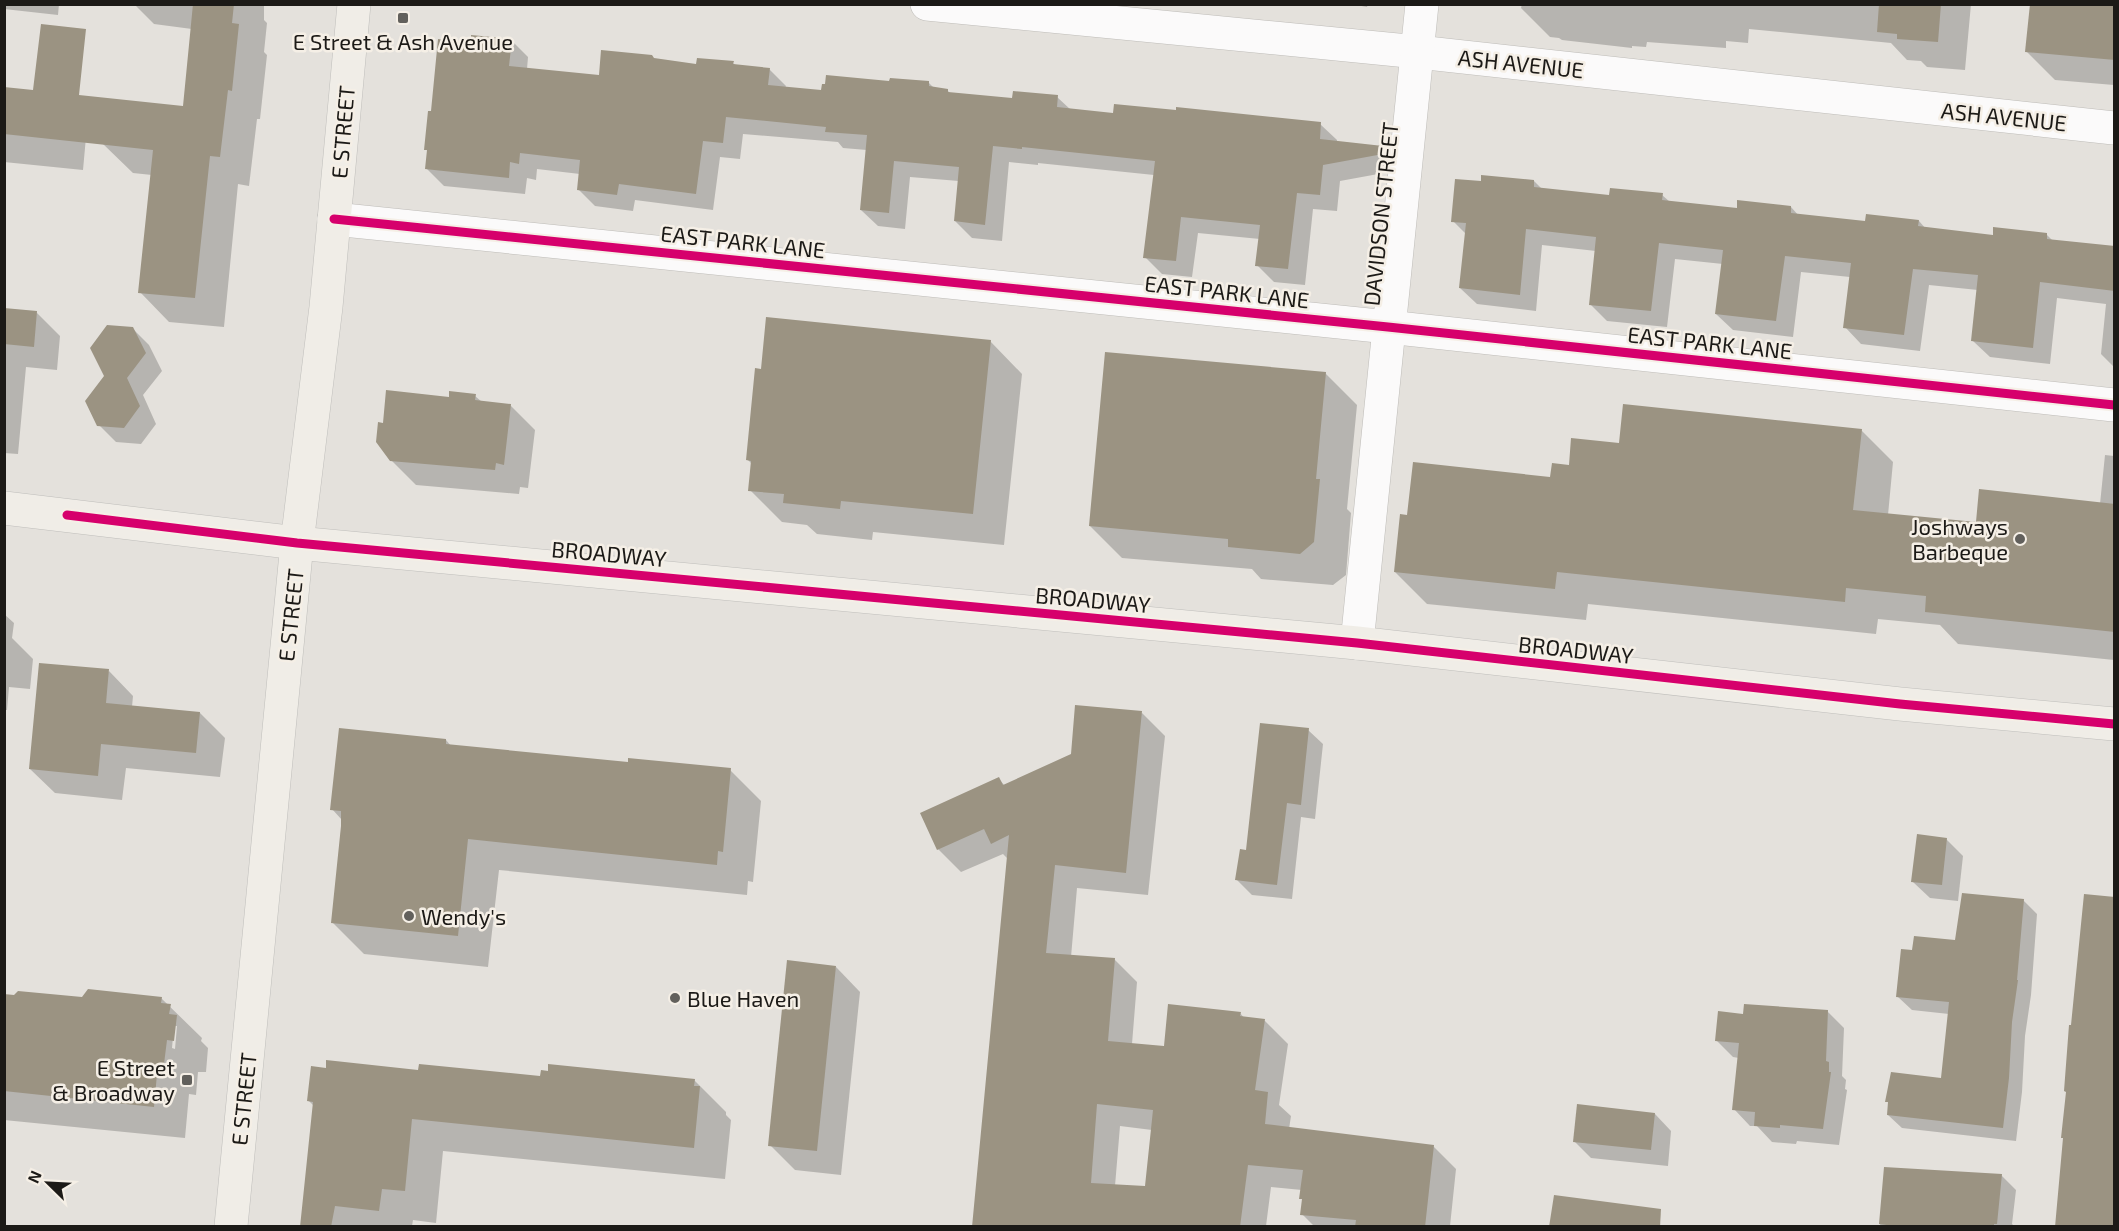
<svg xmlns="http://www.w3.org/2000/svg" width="2119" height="1231" font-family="'Exo 2',sans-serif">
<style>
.shadow{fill:#0003;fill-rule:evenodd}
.building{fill:#9b9382;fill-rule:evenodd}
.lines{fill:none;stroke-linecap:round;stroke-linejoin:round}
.street-casing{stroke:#bebcb8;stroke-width:34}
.primary-casing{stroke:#bfbebb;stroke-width:34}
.street{stroke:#fbfafa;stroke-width:33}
.primary{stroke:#f0ede7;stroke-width:33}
.cycleway-casing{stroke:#f5efe6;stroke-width:13}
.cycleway{stroke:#d6006c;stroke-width:9}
.poi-dot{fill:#62605c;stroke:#f5efe6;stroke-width:2}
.labels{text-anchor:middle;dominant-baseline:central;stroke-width:5;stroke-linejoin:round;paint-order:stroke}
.poi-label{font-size:22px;fill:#1c1a17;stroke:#f5efe6;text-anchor:end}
.street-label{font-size:22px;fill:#1c1a17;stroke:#f5efe6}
</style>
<rect width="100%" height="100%" fill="#e4e1dc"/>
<g class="shadow">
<polygon points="4,4 59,4 58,15 4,9"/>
<polygon points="134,4 264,4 264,20 267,23 264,52 267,55 260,119 257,119 249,186 238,184 224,327 169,322 140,292 152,175 133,173 103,144 184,107 192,29 154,24"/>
<polygon points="1350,4 1368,4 1367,7"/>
<polygon points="1522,4 1971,4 1965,70 1927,67 1921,61 1907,60 1891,43 1749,29 1748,43 1726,41 1726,48 1647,42 1646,47 1632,46 1632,48 1562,40 1559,38 1550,37 1521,8"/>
<polygon points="2114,4 2114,85 2055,80 2027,52"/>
<polygon points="511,40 528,57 527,69 600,76 655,60 697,65 698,59 733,63 737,66 769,69 786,86 785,88 822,91 891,82 929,83 935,89 947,90 950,93 1014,99 1057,97 1071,110 1115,115 1320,124 1337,140 1337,143 1382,148 1399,165 1400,170 1340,181 1337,211 1313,209 1305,285 1274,282 1257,265 1260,239 1198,233 1192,277 1162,274 1145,257 1154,175 1038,163 1038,165 1009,162 1002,241 972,238 955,221 959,181 910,177 905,229 878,226 861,210 867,150 843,148 838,142 743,134 740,159 720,157 713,210 635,200 633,211 595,206 578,189 580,174 537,169 536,180 527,178 525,194 444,186 427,169 428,152 426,149 433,113 472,44"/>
<polygon points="4,88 87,126 83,170 4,162"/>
<polygon points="1534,181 1542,189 1610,196 1662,195 1670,202 1738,209 1791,207 1799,216 1866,222 1919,221 1926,229 1994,236 2046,234 2054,242 2114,248 2114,367 2101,354 2106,304 2057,298 2050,364 1990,357 1973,341 1978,290 1929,285 1920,351 1861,344 1845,327 1850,277 1801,272 1793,337 1733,330 1716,314 1723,264 1675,259 1667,327 1607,321 1590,304 1596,251 1542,245 1536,311 1477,304 1460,288 1466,234 1453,221 1482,183"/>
<polygon points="4,309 36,312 60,336 57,370 26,367 18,454 4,453"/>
<polygon points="132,328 149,345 162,371 143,395 156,424 141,444 116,442 99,425 105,376"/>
<polygon points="990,341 1022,374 1004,545 873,532 872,540 817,534 807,525 782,522 750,490 752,464 748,460"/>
<polygon points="1325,373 1357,405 1347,509 1351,513 1346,575 1333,585 1261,579 1252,569 1122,558 1090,526"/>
<polygon points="475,396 482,402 510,405 535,430 528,488 520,487 519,494 416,485 391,460 384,425 450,399"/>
<polygon points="1861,430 1893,462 1888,515 1978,524 2100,504 2105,455 2114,456 2114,660 1958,644 1940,625 1878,619 1876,634 1588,604 1586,620 1427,604 1395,572 1408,517 1551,478 1570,466 1621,444"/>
<polygon points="4,614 14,623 12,638 33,659 30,689 9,687 7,710 4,710"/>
<polygon points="109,671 133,696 132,707 200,713 225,738 220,777 126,768 122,800 55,793 30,769"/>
<path d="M 1142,713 L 1165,736 L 1148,895 L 1077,888 L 1071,957 L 1114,959 L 1137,982 L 1132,1044 L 1165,1047 L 1240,1013 L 1245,1019 L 1265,1021 L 1288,1044 L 1279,1105 L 1291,1116 L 1289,1129 L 1433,1146 L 1456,1169 L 1450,1226 L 1314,1226 L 1302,1214 L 1302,1190 L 1271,1187 L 1266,1226 L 973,1226 L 1008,859 L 1003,854 L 961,872 L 938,849 L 999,779 L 1005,786 L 1072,755 ZM 1120,1126 L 1152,1130 L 1146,1188 L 1115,1186 Z"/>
<polygon points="1308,730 1323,744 1315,819 1301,817 1292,899 1252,895 1237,880 1247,852"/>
<polygon points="446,740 451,746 629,764 730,770 761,801 753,882 748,881 747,895 499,870 488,967 364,954 333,923 342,820 332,809"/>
<polygon points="1946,839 1963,856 1958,901 1930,898 1913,882"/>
<polygon points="2023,900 2037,914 2031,995 2025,1036 2022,1092 2016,1141 1902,1128 1888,1115 1889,1104 1887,1101 1943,1080 1949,1014 1912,1010 1898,997 1914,952 1956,942"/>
<polygon points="836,967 860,992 841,1175 795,1170 770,1145"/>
<path d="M 4,996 L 83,999 L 161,998 L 202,1038 L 201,1041 L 208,1048 L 206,1072 L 198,1072 L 196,1095 L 189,1094 L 185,1138 L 4,1120 ZM 174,1026 L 177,1026 L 175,1049 L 172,1048 Z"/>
<polygon points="1827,1011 1844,1028 1842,1076 1846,1080 1845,1089 1847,1090 1839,1145 1797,1141 1796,1144 1772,1142 1757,1126 1750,1126 1734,1109 1739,1058 1733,1057 1716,1040 1744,1015"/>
<polygon points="420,1071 541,1078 694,1080 726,1112 726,1115 731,1120 725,1179 443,1151 436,1223 413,1220 412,1226 301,1226 314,1106 309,1101"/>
<polygon points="1655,1114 1671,1131 1668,1166 1591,1158 1574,1141"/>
<polygon points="1885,1169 2001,1175 2016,1190 2012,1224 2014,1226 1880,1226"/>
</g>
<g class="building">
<polygon points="193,4 234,4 232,23 239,24 232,91 228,90 220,157 210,156 195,298 138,293 153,150 4,134 4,87 33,90 41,24 86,29 79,95 183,106"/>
<polygon points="1879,4 1941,4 1938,42 1897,39 1897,34 1877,32"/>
<polygon points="2030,4 2115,4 2115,60 2025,52"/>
<polygon points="471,35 512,39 509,66 599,75 601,50 652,55 654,58 696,64 697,58 734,61 733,64 770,68 768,85 821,90 822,84 825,84 826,75 889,81 890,78 929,81 929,86 948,89 948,92 1012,98 1013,91 1058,95 1057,107 1113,113 1114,104 1176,110 1176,107 1321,122 1320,139 1383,146 1383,154 1323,165 1320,195 1297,193 1288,269 1255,266 1260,225 1181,217 1176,261 1143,258 1155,161 1022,147 1022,149 993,146 985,225 954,221 959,167 894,161 889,213 860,210 867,135 825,132 826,127 726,117 723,143 703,141 696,194 619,184 617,195 577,190 580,160 520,153 519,164 510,162 509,178 425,169 427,150 424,150 428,111 431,111 438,39 471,43"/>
<polygon points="1481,175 1534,180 1534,187 1609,195 1610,188 1663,193 1662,200 1737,208 1737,200 1791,206 1791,213 1865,221 1866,214 1919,220 1918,226 1993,235 1993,227 2047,233 2047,239 2115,246 2115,291 2040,282 2033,348 1971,341 1978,275 1913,269 1904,335 1843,328 1851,263 1785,256 1776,321 1715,314 1723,250 1659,243 1651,311 1589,305 1596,237 1526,229 1520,295 1459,288 1466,223 1451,222 1455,179 1481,181"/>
<polygon points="4,308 37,311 34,347 4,344"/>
<polygon points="766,317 991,340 973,514 841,501 840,509 783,503 784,494 748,491 751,461 746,460 755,368 761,369"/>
<polygon points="107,325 133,327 146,353 127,378 140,406 124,428 97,426 85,401 104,376 90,348"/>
<polygon points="1105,352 1326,372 1316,479 1320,479 1314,542 1300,554 1228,547 1228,539 1089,526"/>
<polygon points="386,390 449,397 449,391 476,394 475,400 511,404 504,465 496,463 495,470 390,461 376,442 378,422 383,423"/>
<polygon points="1623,404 1862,429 1853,510 1976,522 1979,489 2115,504 2115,632 1925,612 1926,596 1846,588 1845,602 1557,572 1555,589 1394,572 1400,514 1407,515 1413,462 1550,477 1552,463 1569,465 1571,438 1619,443"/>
<polygon points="39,663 109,669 106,703 200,712 196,753 101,744 98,776 29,769"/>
<path d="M 1075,705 L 1142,711 L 1126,873 L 1055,865 L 1046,953 L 1115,958 L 1108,1041 L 1164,1046 L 1168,1004 L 1241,1012 L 1240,1016 L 1265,1019 L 1255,1090 L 1268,1092 L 1265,1124 L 1434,1145 L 1425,1227 L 1355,1227 L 1356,1220 L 1300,1215 L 1302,1199 L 1299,1199 L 1303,1170 L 1248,1165 L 1240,1227 L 972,1227 L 1009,835 L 991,844 L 984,829 L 937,850 L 920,813 L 999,777 L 1003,785 L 1071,754 ZM 1097,1104 L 1153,1110 L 1145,1186 L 1091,1183 Z"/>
<polygon points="1260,723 1309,728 1301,805 1287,803 1277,885 1235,880 1240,849 1246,850"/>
<polygon points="339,728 446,739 446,744 628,762 628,758 731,768 723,852 718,851 717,865 468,839 458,936 331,923 341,826 341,811 330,810"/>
<polygon points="1917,834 1947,838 1942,885 1911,882"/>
<polygon points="1962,893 2024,899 2017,980 2018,980 2012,1022 2009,1078 2003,1128 1887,1115 1888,1102 1885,1102 1891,1072 1941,1078 1949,1002 1896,997 1901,949 1912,950 1914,936 1955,940"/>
<polygon points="2084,894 2115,897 2115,1227 2055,1227 2063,1138 2061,1138 2066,1092 2064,1091 2069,1025 2071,1025"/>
<polygon points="787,960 836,966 817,1151 768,1146"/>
<polygon points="88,989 162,997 161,1003 171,1004 169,1014 177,1015 174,1041 167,1040 164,1064 158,1063 154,1107 4,1091 4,994 14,995 18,991 82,997"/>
<polygon points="1744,1004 1828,1010 1826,1061 1829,1062 1829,1072 1831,1072 1823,1129 1780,1125 1780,1128 1754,1126 1755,1112 1732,1110 1739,1043 1715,1041 1718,1011 1743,1014"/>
<polygon points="326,1060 418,1070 419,1064 540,1076 541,1070 548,1071 548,1064 695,1079 694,1086 700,1086 694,1148 412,1119 405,1191 382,1189 379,1211 335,1206 331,1227 300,1227 313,1102 307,1101 311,1066 326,1068"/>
<polygon points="1577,1104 1655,1113 1651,1150 1573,1142"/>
<polygon points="1884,1167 2002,1174 1997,1224 1994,1224 1994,1227 1902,1227 1879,1224"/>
<polygon points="1554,1195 1661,1209 1660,1227 1549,1227"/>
</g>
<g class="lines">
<g class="street-casing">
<g id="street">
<polyline points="927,4 1418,52 2114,128"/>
<polyline points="334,219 1388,327 2114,405"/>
<polyline points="1357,643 1422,4"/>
</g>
</g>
<g class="primary-casing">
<g id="primary">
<polyline points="4,508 297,543 1357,643 1900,704 2114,724"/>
<polyline points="231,1226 297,543 326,307 354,4"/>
</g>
</g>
<use href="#street" class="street"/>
<use href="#primary" class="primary"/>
<g class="cycleway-casing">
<g id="cycleway">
<polyline points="334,219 1388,327 2114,405"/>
<polyline points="67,515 297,543 1357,643 1900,704 2114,724"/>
</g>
</g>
<use href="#cycleway" class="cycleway"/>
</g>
<g class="poi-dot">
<rect x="397" y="12" width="12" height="12" rx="3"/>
<circle cx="2020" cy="539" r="6"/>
<circle cx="409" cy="916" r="6"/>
<circle cx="675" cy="998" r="6"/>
<rect x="181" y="1074" width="12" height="12" rx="3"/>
</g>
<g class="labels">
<g class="poi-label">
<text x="403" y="41" text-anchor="middle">E Street &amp; Ash Avenue</text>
<text x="2008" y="526">Joshways<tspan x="2008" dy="25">Barbeque</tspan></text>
<text x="421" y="916" text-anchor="start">Wendy's</text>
<text x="687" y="998" text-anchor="start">Blue Haven</text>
<text x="175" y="1067">E Street<tspan x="175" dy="25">&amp; Broadway</tspan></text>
</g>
<g class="street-label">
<text transform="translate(1521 63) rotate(6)">ASH AVENUE</text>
<text transform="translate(2004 116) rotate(6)">ASH AVENUE</text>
<text transform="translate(342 132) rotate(-85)">E STREET</text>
<text transform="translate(1380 214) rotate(-84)">DAVIDSON STREET</text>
<text transform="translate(743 241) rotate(6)">EAST PARK LANE</text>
<text transform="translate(1227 291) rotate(6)">EAST PARK LANE</text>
<text transform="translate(1710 342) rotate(6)">EAST PARK LANE</text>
<text transform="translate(609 553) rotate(5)">BROADWAY</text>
<text transform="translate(1093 599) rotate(5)">BROADWAY</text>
<text transform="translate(290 615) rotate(-84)">E STREET</text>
<text transform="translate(1576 649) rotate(6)">BROADWAY</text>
<text transform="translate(243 1099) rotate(-84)">E STREET</text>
</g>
</g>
<rect width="2119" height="1231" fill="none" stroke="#1c1a17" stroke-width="12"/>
<g transform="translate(48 1183) rotate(294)" stroke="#f5efe6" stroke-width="4.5" paint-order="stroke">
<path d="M0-4.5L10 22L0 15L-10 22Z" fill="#1c1a17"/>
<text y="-9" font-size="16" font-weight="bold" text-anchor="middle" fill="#1c1a17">N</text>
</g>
</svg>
